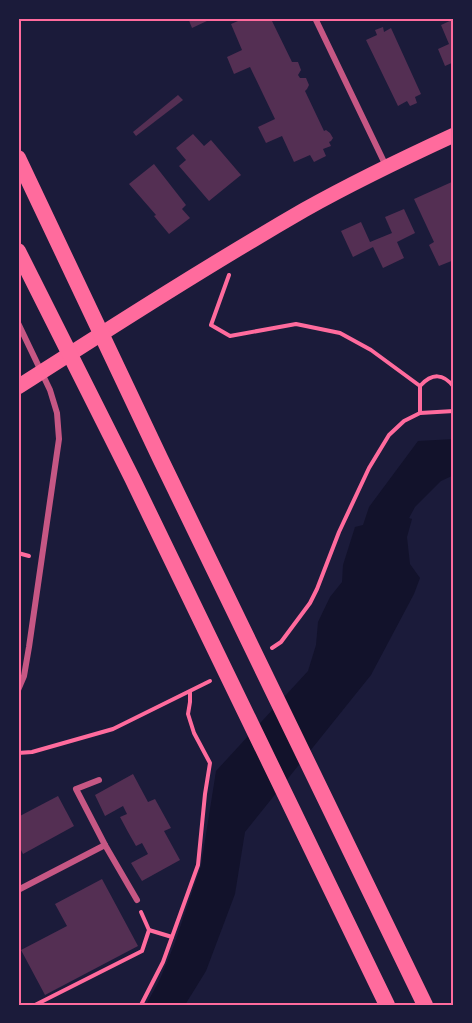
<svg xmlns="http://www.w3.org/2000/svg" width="472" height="1023" font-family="'Exo 2',sans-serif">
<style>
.water{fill:#12122b}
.building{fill:#542f53}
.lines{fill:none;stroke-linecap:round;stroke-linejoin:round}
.path{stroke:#ff6b9d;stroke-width:4}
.minor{stroke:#c65784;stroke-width:6}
.primary{stroke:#ff6b9d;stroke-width:15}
.trunk{stroke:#ff6b9d;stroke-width:16}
.neatline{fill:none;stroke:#ff6b9d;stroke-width:2}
</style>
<rect width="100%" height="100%" fill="#1b1b3a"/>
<polygon class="water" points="454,439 454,475 441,481 415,507 409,518 412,519 407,537 410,564 420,578 414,594 371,675 245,832 235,894 206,971 185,1005 146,1005 160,979 174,945 201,866 216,771 308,671 316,645 318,622 330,597 342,582 343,565 355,527 363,525 369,507 418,441"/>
<g class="building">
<polygon points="188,18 209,18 209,20 192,28"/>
<polygon points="245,18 276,18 275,20 272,21 292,62 298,62 301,70 298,75 300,78 306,78 309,85 307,89 305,91 324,131 326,130 330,133 333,138 331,141 329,142 331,146 323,149 326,156 314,162 310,155 294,162 282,136 266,143 258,127 275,119 250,67 234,74 227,57 242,50 231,24"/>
<polygon points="454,19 454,62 445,66 438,49 449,44 441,25"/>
<polygon points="383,27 384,32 391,28 421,94 415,97 417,103 410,106 407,101 398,106 366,40 377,35 375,30"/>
<polygon points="178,95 183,100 136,136 133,132"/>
<polygon points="193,134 204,146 211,140 241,175 209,201 179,166 186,160 176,148"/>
<polygon points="154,164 186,205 182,209 190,218 169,234 154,216 156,215 129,184"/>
<polygon points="454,181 454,260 439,266 429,245 434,242 414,199"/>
<polygon points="404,209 415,233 397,242 404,258 383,268 373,247 353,257 341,231 361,222 370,242 392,233 385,217"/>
<polygon points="133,774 148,802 155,799 171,828 164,831 180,860 142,881 131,863 148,854 142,843 136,846 128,832 120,817 127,814 123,806 105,816 95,795"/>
<polygon points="58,796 74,826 23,854 18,844 18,817"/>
<polygon points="102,879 138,946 45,995 21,950 67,926 55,904"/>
</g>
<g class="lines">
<g class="path">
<polyline points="229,275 211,325 230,336 296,324 340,333 371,350 420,386"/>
<path d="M 420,413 L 420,386 C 432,373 443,373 454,387"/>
<polyline points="18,553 29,556"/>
<polyline points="272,648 281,642 310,603 317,589 339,532 369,468 389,435 404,421 420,413 454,411"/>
<polyline points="18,753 32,752 113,729 210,681"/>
<polyline points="149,930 172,937"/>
<polyline points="35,1005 142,951 149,930 141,912"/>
<polyline points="141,1005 163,962 198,865 205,794 210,763 194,733 188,714 190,702 190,692"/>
</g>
<g class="minor">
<polyline points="315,18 386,166"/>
<polyline points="18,323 50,390 57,413 59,439 29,647 24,676 18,690"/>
<polyline points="105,845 137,900"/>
<polyline points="18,890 105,845 76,789 99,780"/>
</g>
<path class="primary" d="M 18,387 C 112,327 207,266 304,210 C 352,183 404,158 454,135"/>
<g class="trunk">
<polyline points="18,158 160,458 425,1005"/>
<polyline points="18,251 132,478 387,1005"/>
</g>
</g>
<rect width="472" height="1023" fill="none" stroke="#1b1b3a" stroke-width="39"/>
<rect x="20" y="20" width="432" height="984" class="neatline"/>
</svg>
